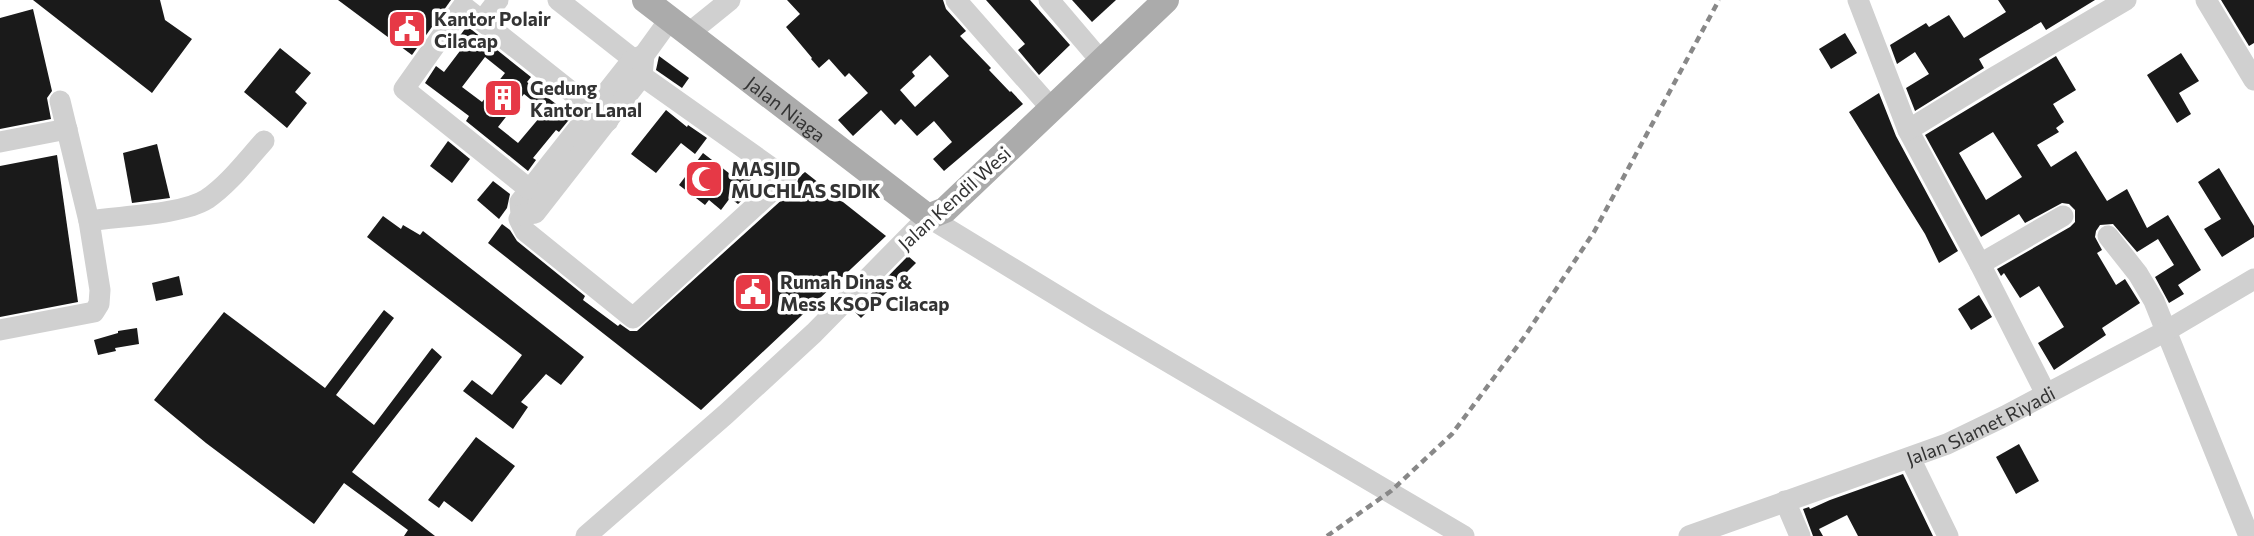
<svg xmlns="http://www.w3.org/2000/svg" width="2254" height="536" font-family="Commissioner,sans-serif">
<style>
.building{fill:#1a1a1a;fill-rule:evenodd}
.lines{fill:none;stroke-linecap:round;stroke-linejoin:round}
.minor{stroke:#d0d0d0;stroke-width:21}
.major{stroke:#ababab;stroke-width:26}
.rail{stroke:#888;stroke-width:4.5;stroke-dasharray:7 5;stroke-linecap:butt}
.labels{text-anchor:middle;dominant-baseline:central;stroke-width:7;stroke-linejoin:round;paint-order:stroke}
.poi-label{font-size:19px;font-weight:bold;fill:#333;stroke:#fff;text-anchor:start}
.street-label{font-size:19px;fill:#333;stroke:#fff}
</style>
<rect width="100%" height="100%" fill="#fff"/>
<g class="building">
<polygon points="33,0 160,0 165,20 192,39 152,93"/>
<polygon points="338,0 451,0 412,55"/>
<path d="M 787,0 L 943,0 L 946,9 L 966,31 L 960,36 L 991,68 L 989,70 L 1010,92 L 1011,91 L 1023,104 L 944,171 L 933,159 L 952,142 L 934,121 L 917,136 L 901,119 L 895,125 L 881,110 L 853,136 L 838,120 L 868,93 L 849,73 L 845,77 L 829,59 L 819,68 L 811,59 L 812,58 L 786,27 L 800,14 ZM 930,55 L 949,76 L 915,107 L 900,90 L 915,76 L 912,72 Z"/>
<polygon points="986,0 1030,0 1070,45 1039,75 1018,50 1025,44"/>
<polygon points="1072,0 1116,0 1092,22"/>
<polygon points="1998,0 2095,0 2046,30 2041,22 2004,44 1979,59 1984,68 1915,111 1906,88 1929,74 1915,52 1897,64 1890,45 1926,23 1929,27 1949,15 1964,38 2006,12"/>
<polygon points="2221,0 2254,0 2254,43 2249,46"/>
<polygon points="33,9 52,91 47,98 51,119 0,129 0,18"/>
<path d="M 467,26 L 531,77 L 527,82 L 572,116 L 559,132 L 556,130 L 533,158 L 536,160 L 528,171 L 466,121 L 469,116 L 425,83 L 436,66 L 444,72 L 466,43 L 459,37 ZM 485,57 L 505,73 L 482,102 L 462,87 ZM 524,94 L 545,111 L 518,143 L 498,127 Z"/>
<polygon points="1845,33 1857,53 1831,69 1819,49"/>
<polygon points="280,48 311,73 295,92 307,103 287,128 244,92"/>
<polygon points="2181,53 2199,81 2179,93 2191,114 2177,123 2147,75"/>
<polygon points="659,56 689,78 682,88 656,70"/>
<path d="M 2056,56 L 2076,90 L 2053,104 L 2064,122 L 2056,128 L 2059,132 L 2037,145 L 2051,167 L 2076,151 L 2107,201 L 2127,189 L 2147,228 L 2168,215 L 2201,270 L 2178,285 L 2184,294 L 2169,303 L 2155,277 L 2174,265 L 2158,239 L 2137,252 L 2113,224 L 2100,225 L 2096,231 L 2095,237 L 2102,250 L 2097,253 L 2116,285 L 2125,279 L 2140,303 L 2102,328 L 2106,335 L 2054,370 L 2038,343 L 2064,327 L 2039,286 L 2020,298 L 2004,273 L 2001,276 L 1997,269 L 2070,227 L 2075,222 L 2075,210 L 2069,204 L 2062,203 L 2025,223 L 2019,214 L 1981,237 L 1925,135 ZM 1993,132 L 2022,177 L 1986,200 L 1959,153 Z"/>
<polygon points="1879,93 1896,136 1958,251 1939,263 1925,234 1849,112"/>
<polygon points="666,110 687,127 688,125 707,138 695,154 681,143 656,173 631,154"/>
<polygon points="448,141 470,159 452,183 430,166"/>
<polygon points="157,144 170,198 132,203 123,153"/>
<polygon points="703,153 734,177 744,164 756,173 746,186 752,191 738,204 730,198 721,210 709,200 705,205 679,185"/>
<polygon points="57,155 78,302 0,317 0,166"/>
<polygon points="2219,168 2254,226 2254,237 2222,257 2204,229 2221,219 2198,182"/>
<polygon points="805,172 886,236 701,410 488,243 502,224 510,230 517,241 585,296 583,300 618,326 620,324 630,331 637,331 795,188 799,177"/>
<polygon points="493,181 510,194 507,208 499,219 477,200"/>
<polygon points="383,216 401,229 403,225 420,235 423,231 584,357 561,385 546,374 521,402 528,407 513,429 463,391 472,380 492,395 522,355 367,237"/>
<polygon points="908,256 916,263 861,318 854,311"/>
<polygon points="179,276 183,295 156,301 152,283"/>
<polygon points="1979,295 1992,317 1971,330 1958,309"/>
<polygon points="384,310 394,318 336,395 374,425 432,348 442,357 352,472 435,536 404,536 408,530 344,483 314,524 206,443 154,400 224,312 325,388"/>
<polygon points="137,328 139,344 115,348 116,351 98,355 94,340 118,333 118,331"/>
<polygon points="476,437 515,466 472,522 444,501 439,508 428,500"/>
<polygon points="2019,444 2039,481 2016,494 1996,457"/>
<polygon points="1903,474 1933,536 1858,536 1847,515 1819,529 1823,536 1813,536 1803,509 1809,507 1810,509 1830,500"/>
</g>
<g class="lines">
<g class="minor">
<polyline points="558,0 633,59"/>
<polyline points="956,0 1051,108"/>
<polyline points="1049,0 1101,61"/>
<polyline points="1858,0 1908,130 1980,264 2046,394"/>
<polyline points="2206,0 2254,80"/>
<polyline points="482,21 498,0"/>
<polyline points="688,34 730,0"/>
<polyline points="642,76 786,178 633,318 525,231 519,219 521,215 520,202 633,59 644,55"/>
<polyline points="1908,130 1993,78 2126,0"/>
<polyline points="0,142 67,129"/>
<polyline points="529,189 404,89 463,6 608,121"/>
<polyline points="521,215 535,213 642,76 644,55 670,19"/>
<path d="M 89,221 C 120,216 182,215 207,199 C 229,184 246,161 264,141"/>
<polyline points="2108,236 2138,274 2154,301 2249,536"/>
<polyline points="1980,264 2063,216"/>
<polyline points="0,330 94,312 99,304 100,290 89,221 60,101"/>
<polyline points="1910,458 1948,536"/>
<polyline points="1785,501 1800,536"/>
<polyline points="586,536 726,414 814,333 928,217 1097,320 1464,536"/>
<path id="s1" d="M 1689,536 L 1947,444 L 2005,416 L 2166,331 L 2254,279"/>
</g>
<path class="major" id="s2" d="M 645,0 L 928,217 L 945,210 L 1166,0"/>
<polyline class="rail" points="1327,536 1391,491 1452,434 1525,336 1594,232 1719,0"/>
</g>
<defs>
<g id="civic-square" transform="scale(2.0125)"><rect x="-9" y="-9" width="18" height="18" rx="4" fill="#e63946" stroke="#fff"/><path d="M-.6-6.5H3V-4.5H.6V-3L4-1V1h2V6H-6V1h2V-1L-.6-3ZM-1.2 2.5V6h2.4V2.5Z" fill="#fff"/></g>
<g id="building-square" transform="scale(2.0125)"><rect x="-9" y="-9" width="18" height="18" rx="4" fill="#e63946" stroke="#fff"/><path d="M-4-6H4V6H1V3H-1V6H-4ZM-2.5-4.3h1.7v1.8h-1.7ZM.8-4.3h1.7v1.8H.8ZM-2.5-1h1.7V.8h-1.7ZM.8-1h1.7V.8H.8Z" fill="#fff"/></g>
<g id="mosque-square" transform="scale(2.0125)"><rect x="-9" y="-9" width="18" height="18" rx="4" fill="#e63946" stroke="#fff"/><path d="M3.5-4.9A6 6 0 1 0 3.5 4.9A5 5 0 1 1 3.5-4.9Z" fill="#fff"/></g>
</defs>
<g fill-rule="evenodd">
<use href="#civic-square" x="407" y="29"/>
<use href="#building-square" x="503" y="98"/>
<use href="#mosque-square" x="704" y="179"/>
<use href="#civic-square" x="753" y="292"/>
</g>
<g class="labels">
<g class="poi-label">
<text x="434" y="18">Kantor Polair<tspan x="434" dy="22">Cilacap</tspan></text>
<text x="530" y="87">Gedung<tspan x="530" dy="22">Kantor Lanal</tspan></text>
<text x="731" y="168">MASJID<tspan x="731" dy="22">MUCHLAS SIDIK</tspan></text>
<text x="780" y="281">Rumah Dinas &amp;<tspan x="780" dy="22">Mess KSOP Cilacap</tspan></text>
</g>
<g class="street-label">
<text stroke="none"><textPath href="#s2" startOffset="178">Jalan Niaga</textPath></text>
<text transform="translate(954 198) rotate(-42)">Jalan Kendil Wesi</text>
<text stroke="none"><textPath href="#s1" startOffset="312">Jalan Slamet Riyadi</textPath></text>
</g>
</g>
</svg>
